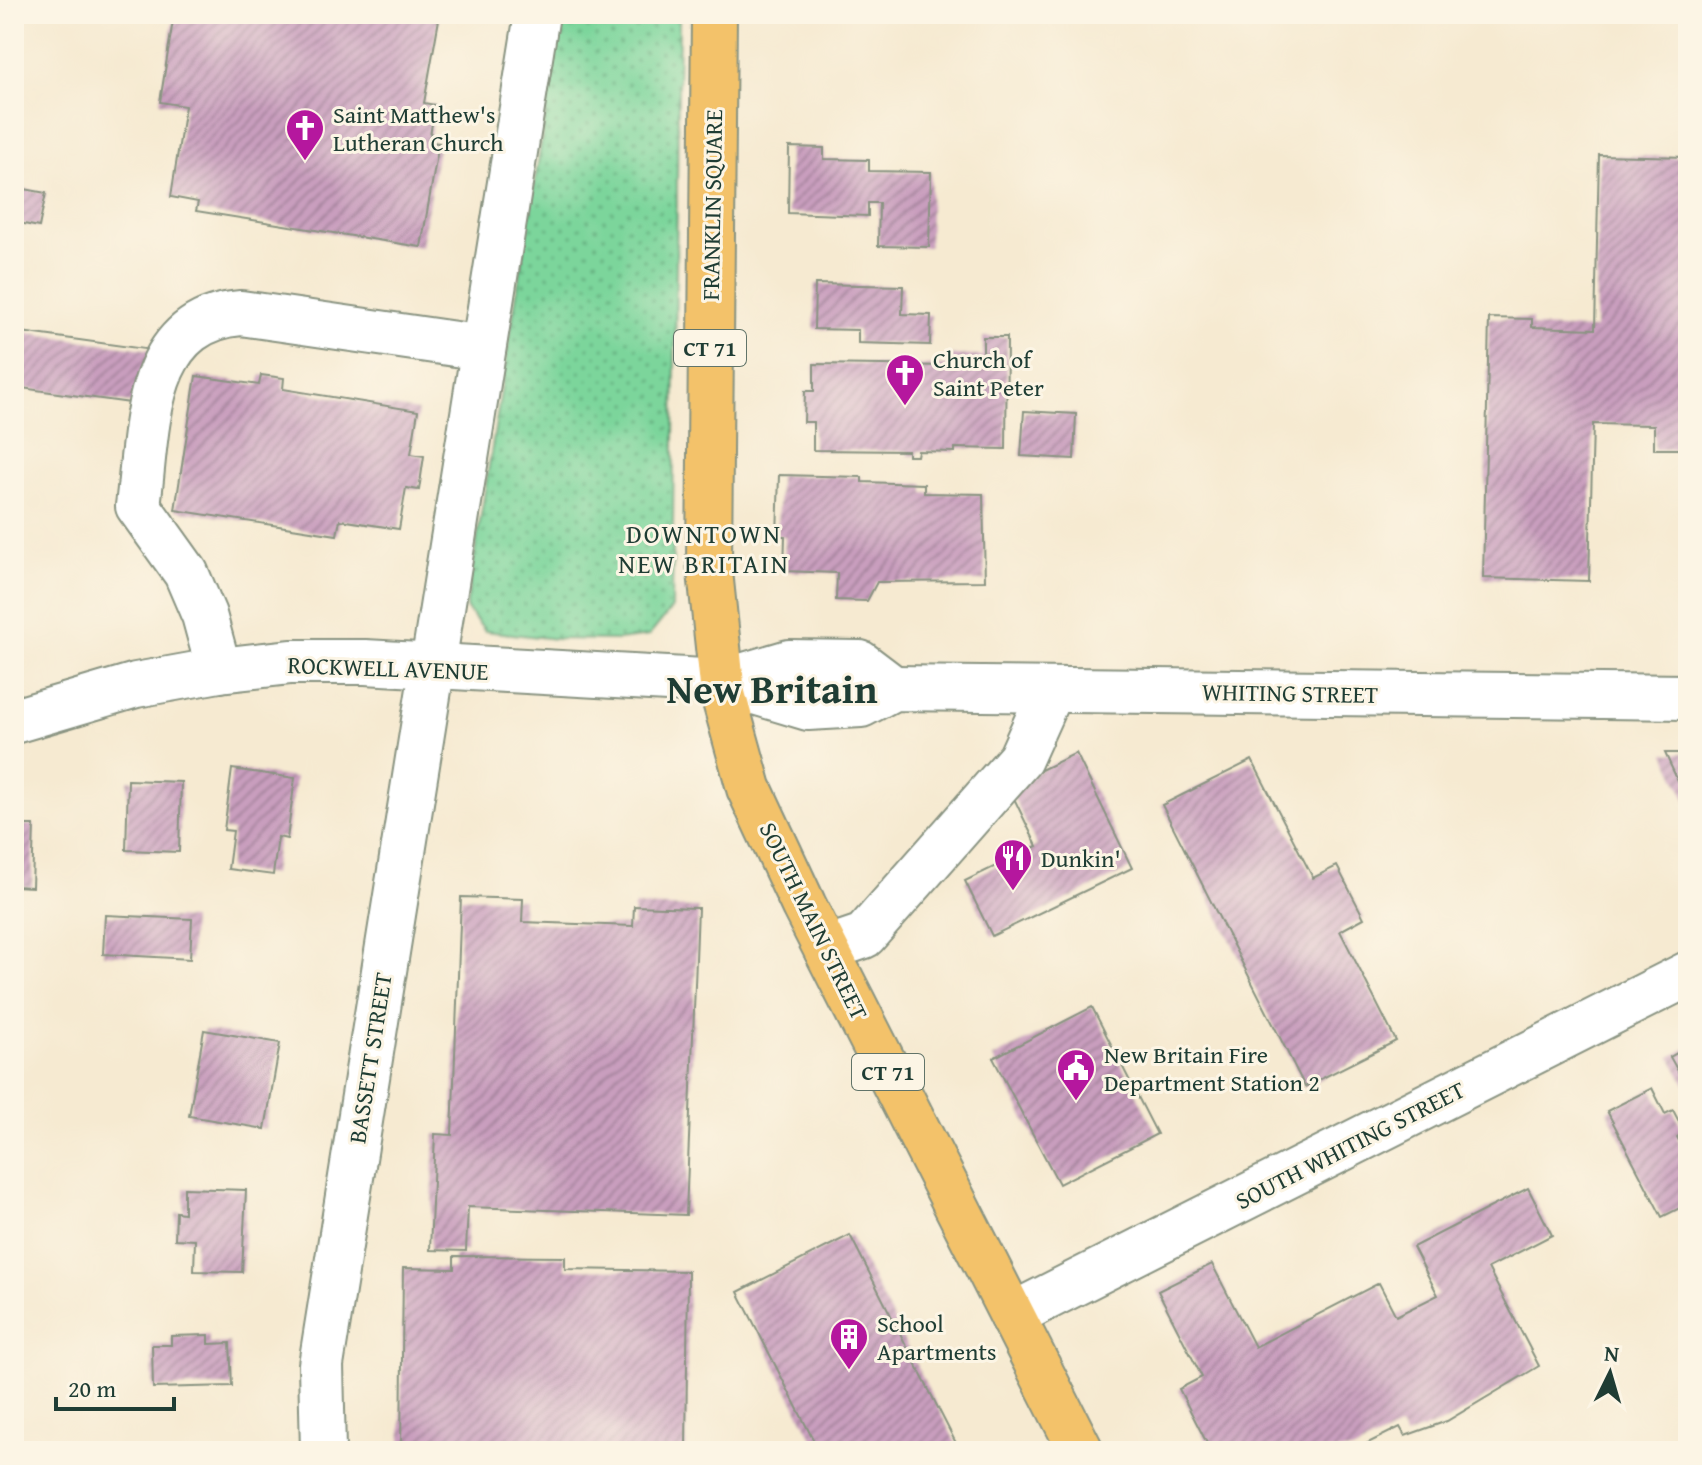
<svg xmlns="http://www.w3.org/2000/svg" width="1702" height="1465" font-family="'Gentium Book Plus',serif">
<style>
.green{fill:url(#green-dots);stroke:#4e8968;stroke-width:2}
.building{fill:url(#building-hatch)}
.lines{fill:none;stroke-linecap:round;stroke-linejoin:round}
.minor-casing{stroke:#8a9482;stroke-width:48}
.major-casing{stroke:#8a9482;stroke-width:48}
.minor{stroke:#fff;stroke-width:44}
.major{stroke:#f3c26a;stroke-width:44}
.labels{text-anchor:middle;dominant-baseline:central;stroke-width:6;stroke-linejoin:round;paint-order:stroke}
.shield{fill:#fcf5e5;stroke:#617469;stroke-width:2}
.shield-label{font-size:22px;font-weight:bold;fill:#1f3d34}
.poi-label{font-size:24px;fill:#1f3d34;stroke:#fcf5e5;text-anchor:start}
.street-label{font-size:24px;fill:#1f3d34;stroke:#fcf5e5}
.neighbourhood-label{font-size:26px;letter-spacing:2px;fill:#1f3d34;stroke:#fcf5e5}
.town-label{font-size:40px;font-weight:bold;fill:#1f3d34;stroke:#fcf5e5}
</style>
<defs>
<pattern id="green-dots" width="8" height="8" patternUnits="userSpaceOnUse" patternTransform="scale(2)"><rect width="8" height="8" fill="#7cd59b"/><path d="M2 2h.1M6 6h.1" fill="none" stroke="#65ae7f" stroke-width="1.8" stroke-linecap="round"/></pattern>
<pattern id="building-hatch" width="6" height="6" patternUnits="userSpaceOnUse" patternTransform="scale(2)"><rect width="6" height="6" fill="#c99ebe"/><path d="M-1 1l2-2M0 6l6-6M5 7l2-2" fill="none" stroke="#a3829b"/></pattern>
</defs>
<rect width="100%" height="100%" fill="#fcf5e5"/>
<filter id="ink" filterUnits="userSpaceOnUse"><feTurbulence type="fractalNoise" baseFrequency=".0125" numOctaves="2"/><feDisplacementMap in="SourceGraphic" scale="16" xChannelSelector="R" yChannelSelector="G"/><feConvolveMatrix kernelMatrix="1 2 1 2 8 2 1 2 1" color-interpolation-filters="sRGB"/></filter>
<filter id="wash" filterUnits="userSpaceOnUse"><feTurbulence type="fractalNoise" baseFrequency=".006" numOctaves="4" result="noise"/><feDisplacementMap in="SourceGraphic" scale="32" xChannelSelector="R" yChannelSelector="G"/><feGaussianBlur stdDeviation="1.8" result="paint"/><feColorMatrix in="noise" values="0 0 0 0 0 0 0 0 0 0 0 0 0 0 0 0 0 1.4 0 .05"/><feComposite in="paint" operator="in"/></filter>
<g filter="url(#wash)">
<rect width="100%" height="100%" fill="#f6ead1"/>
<polygon class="green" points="562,14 679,14 672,608 649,636 618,640 556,639 485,631 466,608"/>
<g id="blocks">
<g class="building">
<polygon points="174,14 440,14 424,103 435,105 429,142 439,143 421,247 196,211 198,202 171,197 185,106 160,102"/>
<polygon points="789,147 824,148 824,159 869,160 869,171 931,172 929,247 878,246 879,203 868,203 868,216 788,213"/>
<polygon points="1599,155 1688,157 1688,449 1654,449 1654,425 1593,424 1589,581 1483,578 1489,318 1532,319 1532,327 1595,329"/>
<polygon points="14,187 46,193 39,227 14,222"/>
<polygon points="815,284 903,286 902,314 931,315 930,345 858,343 858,330 814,329"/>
<polygon points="14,331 152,350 145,405 14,387"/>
<polygon points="983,337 1007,337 1006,449 955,448 955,452 918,451 917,456 908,456 908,451 813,450 813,422 804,422 805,391 814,391 814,364 951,366 951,355 983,356"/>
<polygon points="261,375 284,378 283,389 418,411 411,454 424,456 419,490 406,488 399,529 340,520 337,535 175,510 196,376 259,385"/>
<polygon points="1024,411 1076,414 1074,459 1021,456"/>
<polygon points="779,475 862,477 862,482 924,484 924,493 983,494 985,581 877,582 867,601 836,600 837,573 784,571 785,536 777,536"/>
<polygon points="1076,753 1132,868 992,936 965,881 1037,846 1008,786"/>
<polygon points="1665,753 1688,753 1688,803"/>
<polygon points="1252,760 1313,878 1337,866 1364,918 1340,931 1396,1041 1305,1087 1162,805"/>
<polygon points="232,769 295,778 287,839 278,837 273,875 228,869 233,831 224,830"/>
<polygon points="128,780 181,782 179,852 126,850"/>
<polygon points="14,825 34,825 32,887 14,886"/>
<polygon points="461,897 523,899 522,922 633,926 634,906 698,908 686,1215 468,1207 466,1251 430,1250 435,1134 452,1135"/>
<polygon points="105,915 192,919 190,959 103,954"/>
<polygon points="1092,1007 1157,1134 1059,1184 993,1058"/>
<polygon points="204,1030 280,1043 265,1129 189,1116"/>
<polygon points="1688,1047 1688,1089 1670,1057"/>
<polygon points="1652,1088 1665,1114 1673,1110 1685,1133 1677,1137 1688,1158 1688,1204 1662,1217 1607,1111"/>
<polygon points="184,1188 246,1190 242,1272 194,1271 195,1240 175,1239 176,1212 184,1213"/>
<polygon points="1528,1188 1552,1235 1488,1268 1539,1366 1447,1421 1405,1436 1400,1427 1352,1451 1211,1451 1179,1389 1202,1377 1158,1291 1212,1264 1255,1347 1379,1283 1396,1316 1438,1295 1413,1247"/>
<polygon points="850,1235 960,1451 819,1451 738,1292"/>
<polygon points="454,1256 565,1257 565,1269 688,1271 686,1451 401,1451 403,1268 454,1269"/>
<polygon points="209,1335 209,1344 230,1343 232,1386 153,1388 152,1345 171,1345 171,1336"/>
</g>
</g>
</g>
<g filter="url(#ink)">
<use href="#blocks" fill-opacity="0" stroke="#8a9482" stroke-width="2"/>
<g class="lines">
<g class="minor-casing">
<g id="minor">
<path d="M 219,670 L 204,615 L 186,573 L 138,506 C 148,431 142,321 241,313 L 483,348"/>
<polyline points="721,682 789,662 860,663 893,688"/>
<polyline points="14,721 136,685 219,670 291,662 365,662 721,682 808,708 861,705 893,688 1688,697"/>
<polyline points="826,949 864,936 1020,759 1051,690"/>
<polyline points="1012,1315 1688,974"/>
<polyline points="323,1451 321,1365 537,14"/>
</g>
</g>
<g class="major-casing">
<polyline id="major" points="714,14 709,562 723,694 749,788 804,906 1081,1451"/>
</g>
<use href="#minor" class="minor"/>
<use href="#major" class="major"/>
</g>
</g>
<defs>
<g id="church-pin" transform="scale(2)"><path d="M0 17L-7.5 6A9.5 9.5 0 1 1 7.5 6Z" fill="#b5179e" stroke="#fcf5e5"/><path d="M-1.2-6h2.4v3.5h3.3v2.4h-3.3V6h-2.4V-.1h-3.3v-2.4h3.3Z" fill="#fff"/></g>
<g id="restaurant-pin" transform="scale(2)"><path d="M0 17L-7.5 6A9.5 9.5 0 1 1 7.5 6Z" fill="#b5179e" stroke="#fcf5e5"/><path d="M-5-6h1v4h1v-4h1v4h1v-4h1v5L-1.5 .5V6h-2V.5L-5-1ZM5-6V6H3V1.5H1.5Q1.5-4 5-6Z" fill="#fff"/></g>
<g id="civic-pin" transform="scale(2)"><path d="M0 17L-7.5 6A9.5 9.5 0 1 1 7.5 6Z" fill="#b5179e" stroke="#fcf5e5"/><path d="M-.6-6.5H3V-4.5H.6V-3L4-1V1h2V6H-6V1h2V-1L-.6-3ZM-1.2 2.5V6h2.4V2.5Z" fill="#fff"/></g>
<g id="building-pin" transform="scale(2)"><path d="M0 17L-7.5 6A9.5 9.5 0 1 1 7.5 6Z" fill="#b5179e" stroke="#fcf5e5"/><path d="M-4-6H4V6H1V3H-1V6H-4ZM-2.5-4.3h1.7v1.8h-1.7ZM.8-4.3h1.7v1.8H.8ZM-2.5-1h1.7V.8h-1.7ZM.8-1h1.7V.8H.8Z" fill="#fff"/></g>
</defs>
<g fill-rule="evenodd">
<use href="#church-pin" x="305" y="128"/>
<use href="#church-pin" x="905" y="373"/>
<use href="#restaurant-pin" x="1013" y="858"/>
<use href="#civic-pin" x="1076" y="1068"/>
<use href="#building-pin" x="849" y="1337"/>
</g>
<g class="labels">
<g class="shield">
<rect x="674" y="330" width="72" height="36" rx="6"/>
<rect x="852" y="1054" width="72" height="36" rx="6"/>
</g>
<g class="shield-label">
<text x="710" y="348">CT 71</text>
<text x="888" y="1072">CT 71</text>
</g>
<g class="poi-label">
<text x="333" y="114">Saint Matthew's<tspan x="333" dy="28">Lutheran Church</tspan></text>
<text x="933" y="359">Church of<tspan x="933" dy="28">Saint Peter</tspan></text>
<text x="1041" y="858">Dunkin'</text>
<text x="1104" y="1054">New Britain Fire<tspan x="1104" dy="28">Department Station 2</tspan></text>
<text x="877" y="1323">School<tspan x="877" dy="28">Apartments</tspan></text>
</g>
<g class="street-label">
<text transform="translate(712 205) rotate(-89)">FRANKLIN SQUARE</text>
<text transform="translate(388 668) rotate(2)">ROCKWELL AVENUE</text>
<text transform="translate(1290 693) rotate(1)">WHITING STREET</text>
<text transform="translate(814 921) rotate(64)">SOUTH MAIN STREET</text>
<text transform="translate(370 1058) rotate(-81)">BASSETT STREET</text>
<text transform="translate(1350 1145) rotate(-27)">SOUTH WHITING STREET</text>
</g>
<g class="neighbourhood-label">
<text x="704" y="533">DOWNTOWN<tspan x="704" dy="30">NEW BRITAIN</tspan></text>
</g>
<g class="town-label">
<text x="772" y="688">New Britain</text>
</g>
</g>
<rect width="1702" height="1465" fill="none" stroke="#fcf5e5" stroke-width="48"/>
<g transform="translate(1610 1373) rotate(5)" stroke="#fcf5e5" stroke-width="6" paint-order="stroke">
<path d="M0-6L14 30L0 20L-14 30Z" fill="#1f3d34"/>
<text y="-12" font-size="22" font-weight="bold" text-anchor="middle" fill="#1f3d34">N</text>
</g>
<path d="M56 1397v12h118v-12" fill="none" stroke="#1f3d34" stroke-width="4"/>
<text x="68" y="1397" font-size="24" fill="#1f3d34" stroke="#fcf5e5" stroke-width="6" paint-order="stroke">20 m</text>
</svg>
